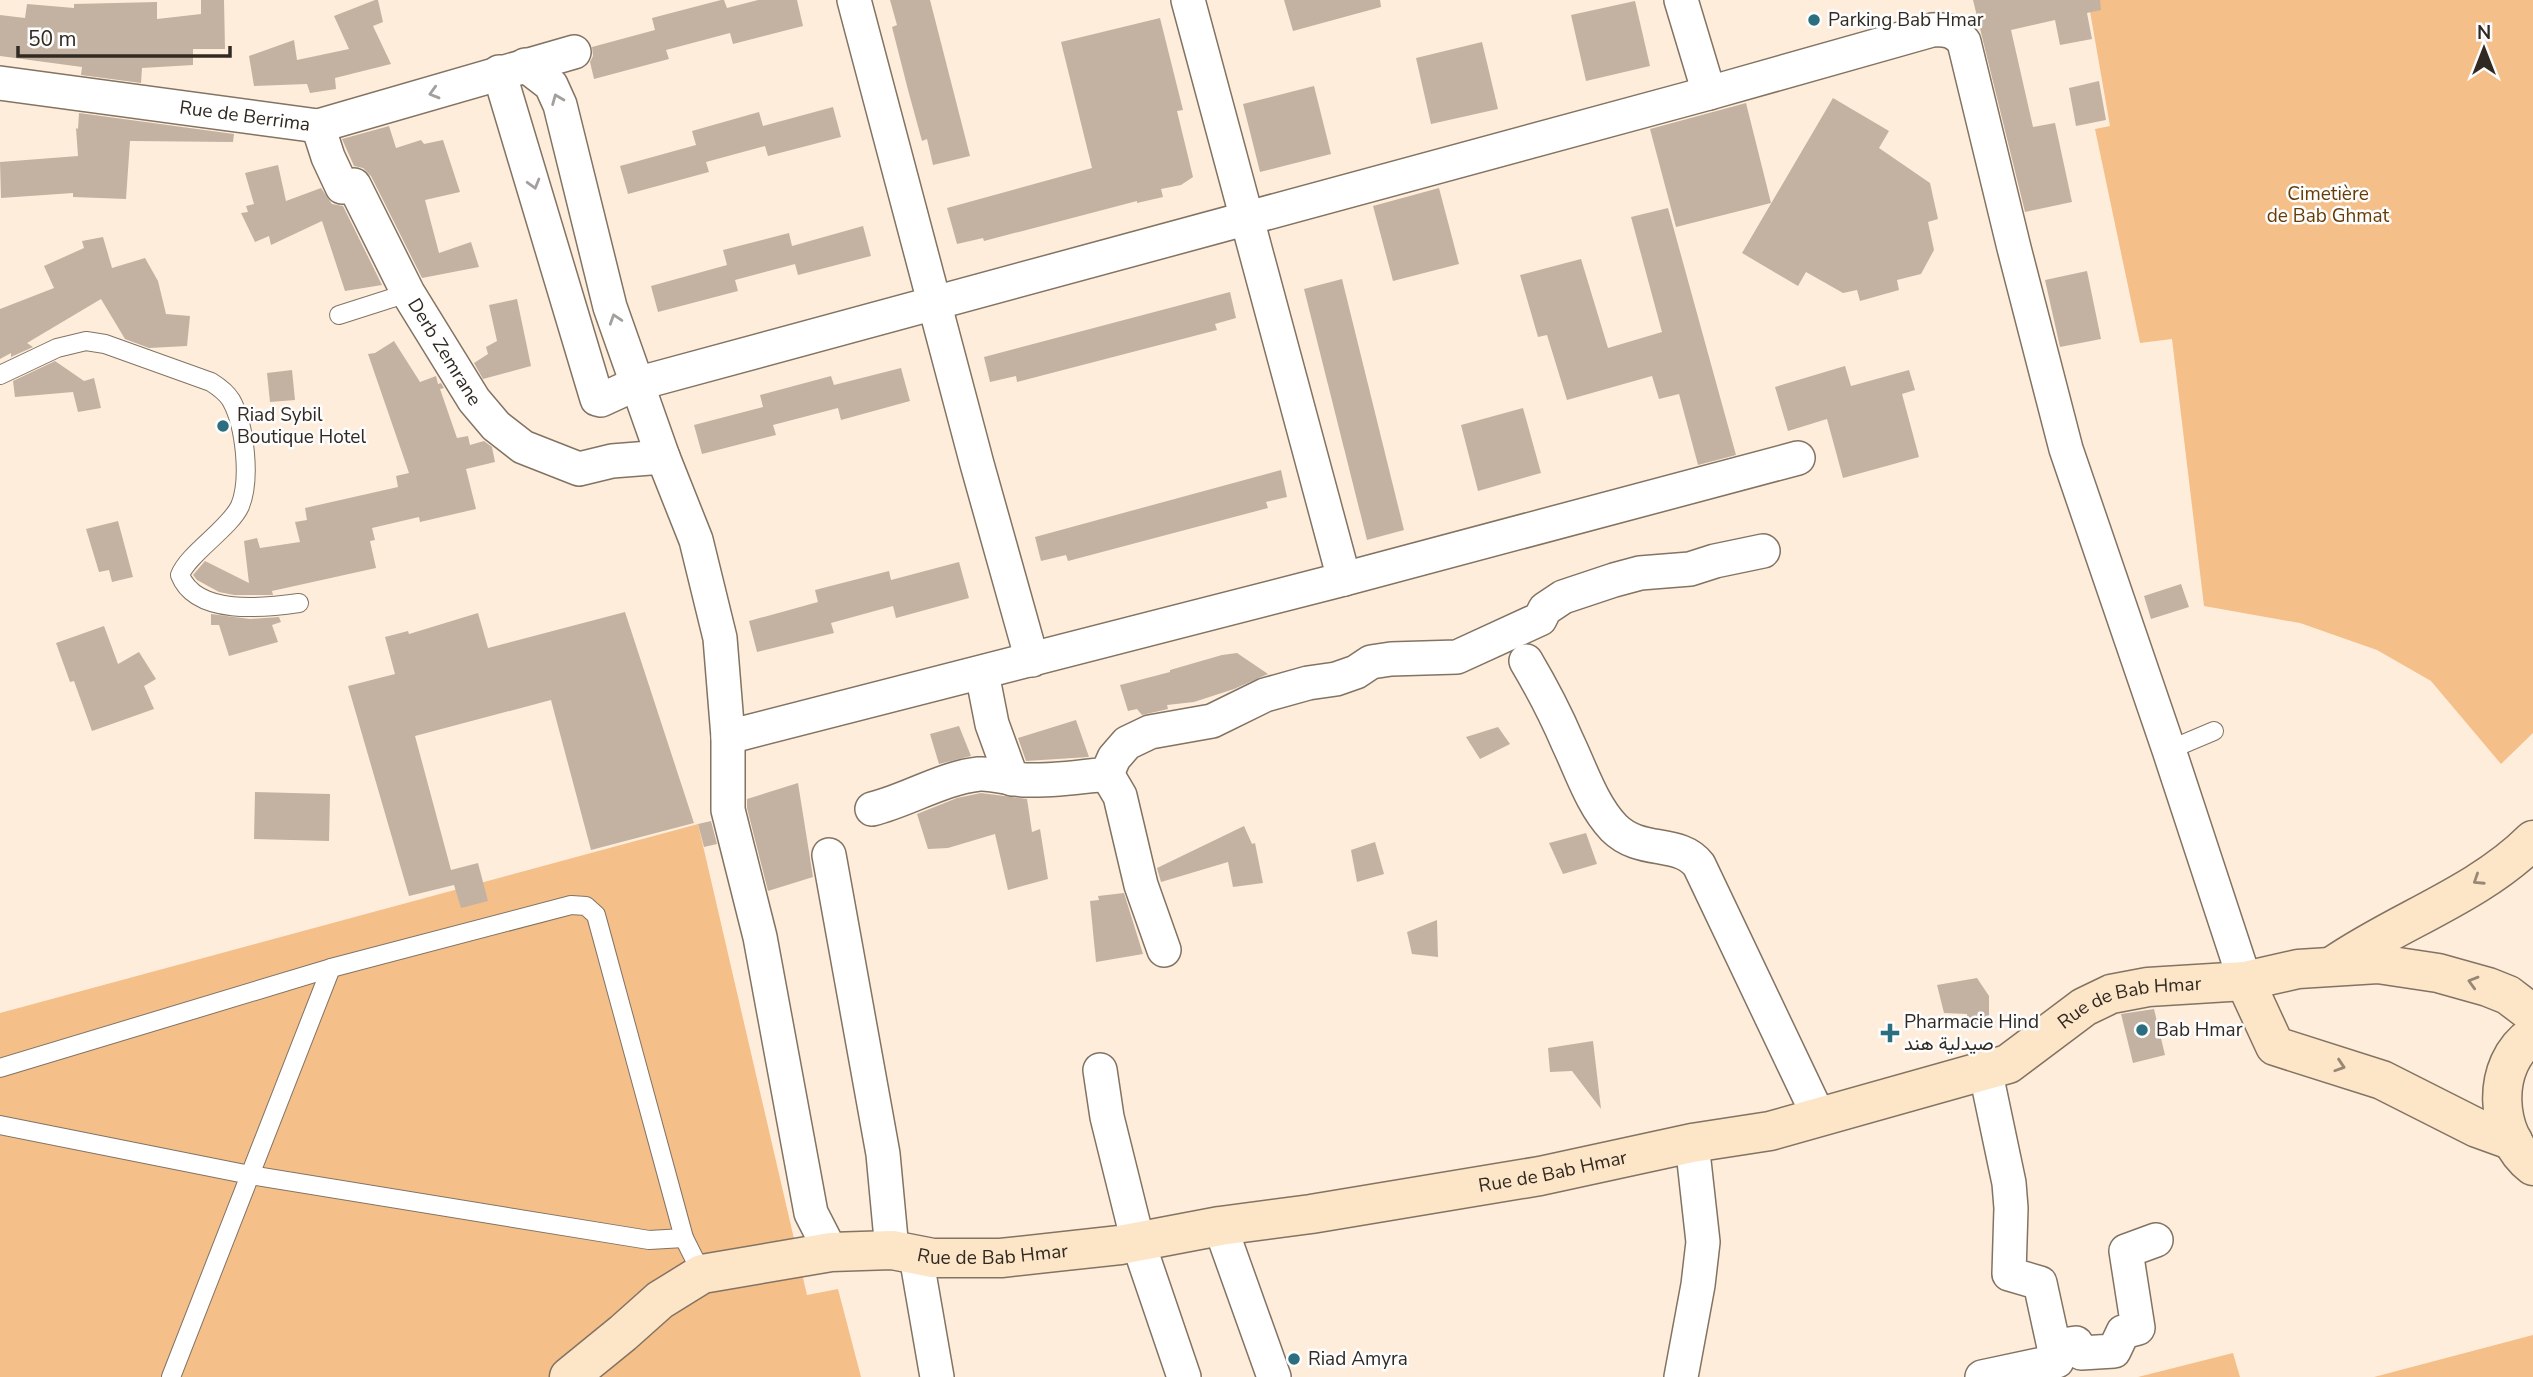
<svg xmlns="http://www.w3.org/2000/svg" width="2533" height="1377" font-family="'Nunito Sans',Vazirmatn,sans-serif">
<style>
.green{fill:#f4bf88}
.building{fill:#c3b2a1}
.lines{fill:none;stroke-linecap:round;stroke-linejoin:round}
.service-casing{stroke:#827363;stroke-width:20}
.minor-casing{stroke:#827363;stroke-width:36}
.secondary-casing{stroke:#827363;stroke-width:41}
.service{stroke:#fff;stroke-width:18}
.minor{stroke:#fff;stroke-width:33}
.secondary{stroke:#fde5c8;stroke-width:38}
.oneway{stroke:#a29f9c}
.oneway2{stroke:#978876}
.poi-dot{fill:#2a6e7f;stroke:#fdfdfd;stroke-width:2.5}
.labels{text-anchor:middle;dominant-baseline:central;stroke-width:5;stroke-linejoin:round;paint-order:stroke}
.poi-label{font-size:19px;fill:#312a23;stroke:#fdfdfd;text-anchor:start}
.street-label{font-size:19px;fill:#312a23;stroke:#fdfdfd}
.park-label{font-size:19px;fill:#663d06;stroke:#fdfdfd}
</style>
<rect width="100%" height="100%" fill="#ffeddb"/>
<g class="green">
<polygon points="2088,0 2533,0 2533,733 2501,764 2431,681 2377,650 2300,623 2204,606 2172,339 2140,343 2095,129 2110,126"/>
<polygon points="698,824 807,1295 838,1289 861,1377 0,1377 0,1013"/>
<polygon points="2533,1335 2533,1377 2374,1377"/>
<polygon points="2233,1353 2240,1377 2138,1377"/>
</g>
<g class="building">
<polygon points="201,0 224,0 225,49 193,49 193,65 142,68 141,83 81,75 82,67 0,56 0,15 25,18 27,4 74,8 74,4 157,2 157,19 201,14"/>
<polygon points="375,0 378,0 383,22 373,26 391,64 335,78 336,89 310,93 307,84 254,86 249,56 294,40 297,60 349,49 334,16"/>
<polygon points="721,0 724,0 727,8 758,0 797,0 803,26 733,44 730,33 666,50 669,59 594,79 590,62 593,56 592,47 655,30 652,18"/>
<polygon points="890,0 930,0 970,156 933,165 927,139 922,141 908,90 892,27 897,25"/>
<polygon points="1284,0 1380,0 1381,7 1293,31"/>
<polygon points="1973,0 2100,0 2101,10 2087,13 2092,39 2060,45 2055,20 2011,30 2033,127 2055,123 2072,202 2025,212"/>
<polygon points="1635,1 1650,66 1586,81 1571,15"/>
<polygon points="1160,18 1183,110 1177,111 1193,177 1181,185 1161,189 1163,197 1137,203 1137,201 984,241 983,238 957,244 947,208 1092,168 1061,42"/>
<polygon points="1482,42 1498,109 1431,124 1416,58"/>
<polygon points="2099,81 2106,120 2076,126 2069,88"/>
<polygon points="1314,86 1331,154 1260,172 1243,104"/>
<polygon points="1833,98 1889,131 1879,148 1930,183 1938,219 1928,222 1934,250 1921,274 1897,280 1899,290 1860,301 1857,290 1843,293 1806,272 1798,286 1742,253"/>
<polygon points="1746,103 1771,203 1676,227 1650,129"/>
<polygon points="833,107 841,137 768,156 765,146 706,162 709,172 628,194 620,166 696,145 692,131 759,112 763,126"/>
<polygon points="79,113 234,134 233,142 130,141 126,199 73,197 73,193 1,198 0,162 78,156 76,128 78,129"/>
<polygon points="389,126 396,148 421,140 424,144 443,140 460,192 425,200 439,253 471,242 479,267 422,278 371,176 363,168 354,166 342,139"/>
<polygon points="278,165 286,201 321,188 332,204 343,206 382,285 345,291 322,221 271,245 269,236 255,242 241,213 248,212 246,206 254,204 245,173"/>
<polygon points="1439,188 1459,264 1393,281 1373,206"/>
<polygon points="1668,208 1736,455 1698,465 1679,394 1659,399 1652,376 1567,400 1547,335 1538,337 1520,275 1581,259 1608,348 1662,332 1631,217"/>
<polygon points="863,226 871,256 798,275 795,264 735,280 738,291 658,312 651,286 727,265 723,250 789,233 792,246"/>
<polygon points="103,237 112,268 145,258 158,281 166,314 190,316 187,346 149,348 125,339 101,299 27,343 33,347 11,357 11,353 0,359 0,309 54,288 44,266 84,248 82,241"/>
<polygon points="2087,271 2101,339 2060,347 2045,280"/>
<polygon points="1342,279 1404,530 1367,540 1304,289"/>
<polygon points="1230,292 1236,318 1215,324 1217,330 1017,382 1016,376 990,382 984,357"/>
<polygon points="517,299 531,366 483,379 474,363 488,354 486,347 497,341 489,305"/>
<polygon points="394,341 420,382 436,376 438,384 441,383 444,388 440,389 457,438 468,436 470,445 484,441 492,447 495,462 466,469 476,509 420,522 419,517 372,528 375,540 370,541 376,568 272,591 273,595 234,595 219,592 197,580 193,575 205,561 249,583 244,541 257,538 260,548 300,542 295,522 307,520 305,508 398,487 396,476 409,473 368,354 375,353"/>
<polygon points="55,361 84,381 94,378 101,408 78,412 73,392 15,397 13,381"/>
<polygon points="1845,366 1851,386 1909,370 1915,390 1902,394 1919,457 1843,478 1827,419 1788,431 1775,387"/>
<polygon points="901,368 910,401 841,420 838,408 773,425 776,435 702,454 694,425 763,407 760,395 831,376 834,385"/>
<polygon points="292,370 295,400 270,402 267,373"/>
<polygon points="1523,408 1541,473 1478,491 1461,425"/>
<polygon points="1281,470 1287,497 1266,502 1268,508 1068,561 1066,555 1041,561 1035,537"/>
<polygon points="118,521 133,577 112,582 109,570 99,572 86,529"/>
<polygon points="959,562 969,598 896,618 893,606 831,623 834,633 757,652 749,621 818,602 815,590 889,571 891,580"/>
<polygon points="2181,584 2189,607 2151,619 2144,596"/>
<polygon points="625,612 694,823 591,850 551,700 415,736 451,870 478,863 488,901 461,908 454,885 409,896 348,686 395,674 385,637 408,631 409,634 478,613 488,648"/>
<polygon points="211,614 250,619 279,617 281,622 272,625 278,642 229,656 219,625 211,625"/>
<polygon points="104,626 118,664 139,652 156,679 144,686 154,709 92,731 74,681 70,682 56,643"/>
<polygon points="1237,653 1268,674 1234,689 1194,702 1167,705 1168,709 1142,715 1137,709 1128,711 1120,685 1170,672 1170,670 1222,655"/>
<polygon points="1076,720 1089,757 1026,761 1018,738"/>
<polygon points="959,726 971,756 939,764 930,734"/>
<polygon points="1498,727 1510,744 1480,759 1466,737"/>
<polygon points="798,783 813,877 768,891 747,808 747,799"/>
<polygon points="255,792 330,794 329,841 254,839"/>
<polygon points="981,793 1027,799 1032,832 1040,829 1048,879 1008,890 995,834 948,848 928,849 917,814 957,798"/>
<polygon points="711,821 717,844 704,847 698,824"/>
<polygon points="1244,826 1252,844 1255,843 1263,883 1233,887 1228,862 1161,882 1157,868"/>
<polygon points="1586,833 1597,864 1563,874 1549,843"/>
<polygon points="1375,842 1384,874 1357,882 1351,850"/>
<polygon points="1124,893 1143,954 1096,962 1090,901 1099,900 1098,896"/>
<polygon points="1437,920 1438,957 1412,954 1407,932"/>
<polygon points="1977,978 1989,996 1989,1025 1968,1027 1967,1014 1944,1013 1937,985"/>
<polygon points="2154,1009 2165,1055 2133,1063 2121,1014"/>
<polygon points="1593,1041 1601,1109 1572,1071 1550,1072 1548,1048"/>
</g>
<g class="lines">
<g class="service-casing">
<g id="service">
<polyline points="339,315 408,293"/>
<path d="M 0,375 L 57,348 L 86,341 L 105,344 L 211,382 C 219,387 226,392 231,400 C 245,425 251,479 240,506 C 230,528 188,554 180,575 C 196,616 264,608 299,603"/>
<polyline points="2169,750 2214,731"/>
<polyline points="0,1068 331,968 571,905 586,906 596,915 684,1238 702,1274"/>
<polyline points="0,1125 250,1175 649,1240 684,1238"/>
<polyline points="171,1377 331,968"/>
</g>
</g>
<g class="minor-casing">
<g id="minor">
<polyline points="854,0 977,464 1032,660"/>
<polyline points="1188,0 1344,579"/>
<polyline points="1681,0 1709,93"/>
<polyline points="525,65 551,85 560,105 610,307 663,457 696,540 720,638 728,737 728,810 760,937 811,1213 831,1252"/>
<path d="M 499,72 L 597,399 L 601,400 L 636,384 L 1709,93 L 1932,30 C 1947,29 1955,31 1964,42 L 2014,248 L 2066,449 L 2169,750 L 2245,981"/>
<path id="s1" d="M 0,83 L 318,126 L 574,52"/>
<path id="s2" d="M 318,126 L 328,157 L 342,187 L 354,185 L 408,293 L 474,400 L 496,426 L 523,447 L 579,469 L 612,461 L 663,457"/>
<path d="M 1526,661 C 1542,688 1556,715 1568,743 C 1581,770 1592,805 1614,828 C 1641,855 1679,839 1699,865 L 1819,1117"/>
<polyline points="982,673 992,724 1012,779"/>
<polyline points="728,737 1344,579 1798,458"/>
<polyline points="1107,774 1120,796 1141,885 1164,950"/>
<path d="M 872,809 C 908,800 942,778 979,774 C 995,773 1011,780 1027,780 C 1054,781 1080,777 1107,774 L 1114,758 L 1127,743 L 1150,732 L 1212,721 L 1265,695 L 1308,683 L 1336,679 L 1356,672 L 1371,662 L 1391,659 L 1457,657 L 1540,619 L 1545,609 L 1563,597 L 1614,580 L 1640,573 L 1690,569 L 1715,561 L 1763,551"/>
<polyline points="829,855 883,1154 892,1250"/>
<polyline points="1100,1070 1107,1117 1138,1242 1184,1377"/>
<polyline points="1220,1226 1274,1377"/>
<polyline points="916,1256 937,1377"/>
<polyline points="2054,1346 2076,1343 2081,1353 2114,1351 2123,1332 2138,1328 2126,1251 2156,1240"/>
<polyline points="1681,1377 1698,1285 1703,1242 1692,1143"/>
<polyline points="1982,1377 2057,1361 2040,1283 2009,1274 2011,1208 2009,1183 1985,1069"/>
</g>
</g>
<g class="secondary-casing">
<g id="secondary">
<path d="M 2334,965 C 2398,921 2478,895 2533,840"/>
<polyline points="2245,981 2275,1046 2382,1080 2477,1128 2513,1141"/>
<path d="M 2533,1035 C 2490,1064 2494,1136 2533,1166"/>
<path id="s3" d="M 569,1377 L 623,1333 L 660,1300 L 702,1274 L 831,1252 L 892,1250 L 933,1258 L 1001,1258 L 1120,1245 L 1220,1226 L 1311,1214 L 1540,1176 L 1692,1143 L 1770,1131 L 2008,1064 L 2084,1007 L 2111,994 L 2148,987 L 2245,981 L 2298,969 L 2378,964 L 2438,973 L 2488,987 L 2508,995 L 2533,1014"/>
</g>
</g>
<use href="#service" class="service"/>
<use href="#minor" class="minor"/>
<use href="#secondary" class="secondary"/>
</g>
<defs><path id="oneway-chevron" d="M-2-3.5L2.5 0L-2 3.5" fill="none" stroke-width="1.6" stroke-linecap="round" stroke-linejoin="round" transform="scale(1.75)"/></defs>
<g class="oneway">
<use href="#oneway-chevron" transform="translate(434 93) rotate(164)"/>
<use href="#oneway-chevron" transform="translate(557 99) rotate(-112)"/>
<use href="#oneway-chevron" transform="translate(534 184) rotate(74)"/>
<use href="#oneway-chevron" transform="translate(615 319) rotate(-108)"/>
</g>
<g class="oneway2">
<use href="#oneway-chevron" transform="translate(2478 880) rotate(147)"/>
<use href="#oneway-chevron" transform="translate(2473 982) rotate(-164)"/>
<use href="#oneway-chevron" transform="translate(2340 1066) rotate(18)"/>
</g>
<g class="poi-dot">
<circle cx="1814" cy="20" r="7"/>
<circle cx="223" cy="426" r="7"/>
<circle cx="2142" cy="1030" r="7"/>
<path d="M1886.5 1022.5h7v7h7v7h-7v7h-7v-7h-7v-7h7z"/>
<circle cx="1294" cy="1359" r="7"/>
</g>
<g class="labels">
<g class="poi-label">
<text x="1828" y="20">Parking Bab Hmar</text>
<text x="237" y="415">Riad Sybil<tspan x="237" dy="22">Boutique Hotel</tspan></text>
<text x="1904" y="1022">Pharmacie Hind<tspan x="1904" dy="22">صيدلية هند</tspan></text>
<text x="2156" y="1030">Bab Hmar</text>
<text x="1308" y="1359">Riad Amyra</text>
</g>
<g class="street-label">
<text stroke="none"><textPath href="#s1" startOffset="247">Rue de Berrima</textPath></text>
<text stroke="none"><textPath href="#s2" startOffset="268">Derb Zemrane</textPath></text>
<text stroke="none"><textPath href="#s3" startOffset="1638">Rue de Bab Hmar</textPath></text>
<text stroke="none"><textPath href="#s3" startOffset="1029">Rue de Bab Hmar</textPath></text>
<text stroke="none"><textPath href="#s3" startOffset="462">Rue de Bab Hmar</textPath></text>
</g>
<g class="park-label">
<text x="2328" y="194">Cimetière<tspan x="2328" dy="22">de Bab Ghmat</tspan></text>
</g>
</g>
<g transform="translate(2484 49)" stroke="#fdfdfd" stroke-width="5" paint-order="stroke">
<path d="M0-5L12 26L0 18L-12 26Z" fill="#312a23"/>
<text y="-10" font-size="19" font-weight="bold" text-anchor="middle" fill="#312a23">N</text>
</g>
<path d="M18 46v10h212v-10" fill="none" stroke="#312a23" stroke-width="3.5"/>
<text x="28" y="46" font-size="21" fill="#312a23" stroke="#fdfdfd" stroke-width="5" paint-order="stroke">50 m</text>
</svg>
